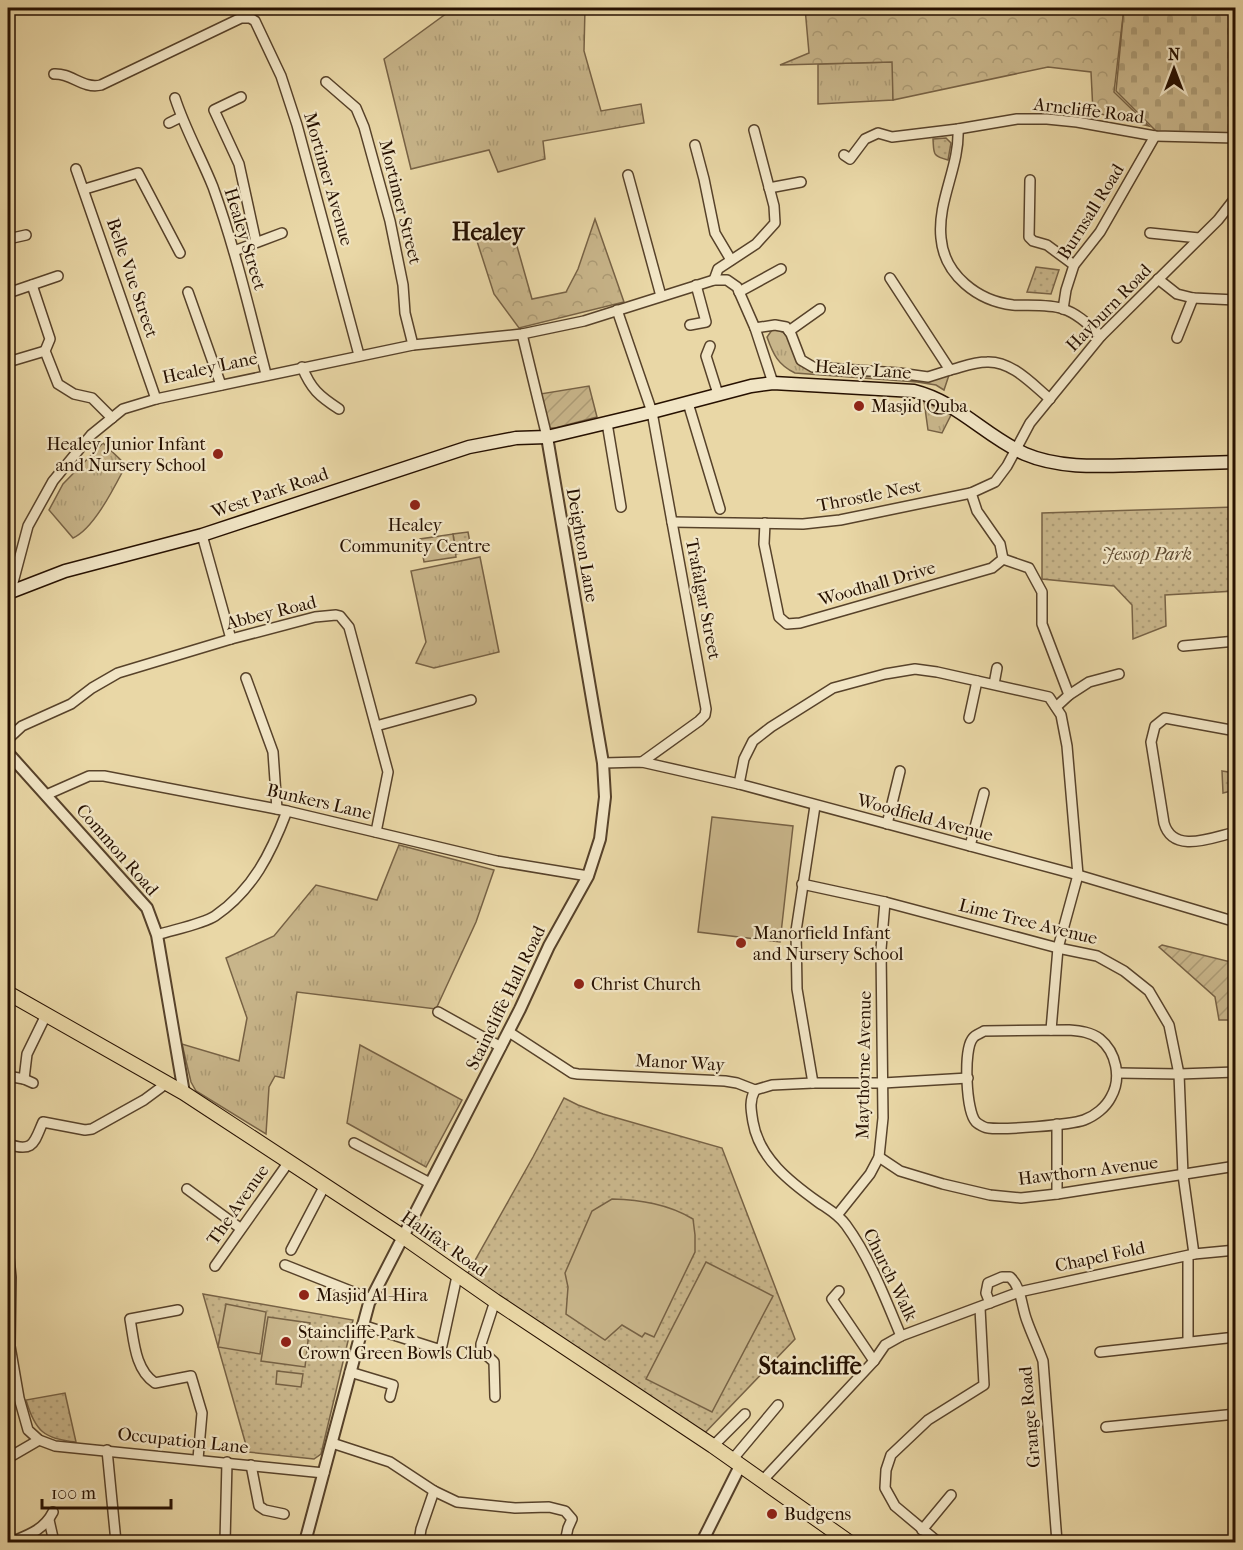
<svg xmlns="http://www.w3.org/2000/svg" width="1243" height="1550" font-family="'IM FELL French Canon',serif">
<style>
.grass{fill:url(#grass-tufts);stroke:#776245;stroke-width:1.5}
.forest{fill:url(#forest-crowns);stroke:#776245;stroke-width:1.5}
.cemetery{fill:url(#cemetery-stones);stroke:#776245;stroke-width:1.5}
.park{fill:url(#park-dots);stroke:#776245;stroke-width:1.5}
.garden{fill:url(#garden-furrows);stroke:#776245;stroke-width:1.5}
.pitch{fill:#c8b58a;stroke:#776245;stroke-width:1.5}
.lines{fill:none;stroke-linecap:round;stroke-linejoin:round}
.minor-casing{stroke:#57422a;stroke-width:12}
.tertiary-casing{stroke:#57422a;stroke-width:14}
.secondary-casing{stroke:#261000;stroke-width:15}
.primary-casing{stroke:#261000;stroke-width:16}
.minor{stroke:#f1e5c5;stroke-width:9}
.tertiary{stroke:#f1e5c5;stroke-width:10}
.secondary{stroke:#f1e5c5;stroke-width:12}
.primary{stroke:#e9d7a6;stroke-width:14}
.poi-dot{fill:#8f2418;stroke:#f1e5c5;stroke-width:2}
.labels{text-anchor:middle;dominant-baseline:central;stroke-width:4.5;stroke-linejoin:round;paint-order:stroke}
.street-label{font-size:18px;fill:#261000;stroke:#f1e5c5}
.poi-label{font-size:18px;fill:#261000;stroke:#f1e5c5;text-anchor:start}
.park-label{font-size:18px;font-style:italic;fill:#5f4a30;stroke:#f1e5c5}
.district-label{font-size:24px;font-weight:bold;fill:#261000;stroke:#f1e5c5}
</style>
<defs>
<pattern id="grass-tufts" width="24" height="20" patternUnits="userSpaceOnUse" patternTransform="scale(1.5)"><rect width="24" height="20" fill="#c8b58a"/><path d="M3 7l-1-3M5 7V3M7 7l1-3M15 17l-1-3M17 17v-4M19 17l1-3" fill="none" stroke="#ac9b75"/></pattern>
<pattern id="forest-crowns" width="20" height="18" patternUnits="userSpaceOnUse" patternTransform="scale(1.5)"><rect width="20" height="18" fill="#c8b58a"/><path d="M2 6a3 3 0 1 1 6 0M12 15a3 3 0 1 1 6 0" fill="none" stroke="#ac9b75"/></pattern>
<pattern id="cemetery-stones" width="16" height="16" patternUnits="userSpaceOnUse" patternTransform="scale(1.5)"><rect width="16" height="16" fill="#c8b58a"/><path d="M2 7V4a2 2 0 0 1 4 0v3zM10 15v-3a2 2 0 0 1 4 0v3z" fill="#ac9b75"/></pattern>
<pattern id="park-dots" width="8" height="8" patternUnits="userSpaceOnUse" patternTransform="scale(1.5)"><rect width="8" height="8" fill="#c8b58a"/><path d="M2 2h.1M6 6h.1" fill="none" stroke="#ac9b75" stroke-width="1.8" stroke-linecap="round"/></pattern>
<pattern id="garden-furrows" width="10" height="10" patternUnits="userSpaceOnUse" patternTransform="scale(1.5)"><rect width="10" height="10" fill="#c8b58a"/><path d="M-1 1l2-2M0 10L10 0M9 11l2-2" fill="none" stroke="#ac9b75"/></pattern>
</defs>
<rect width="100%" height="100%" fill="#e9d7a6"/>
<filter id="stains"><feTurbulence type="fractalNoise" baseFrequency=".00333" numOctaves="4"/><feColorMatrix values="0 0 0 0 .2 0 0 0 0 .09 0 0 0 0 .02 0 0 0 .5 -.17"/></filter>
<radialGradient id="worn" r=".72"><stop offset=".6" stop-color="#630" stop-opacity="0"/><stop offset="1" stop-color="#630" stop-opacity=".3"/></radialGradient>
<g class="grass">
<polygon points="454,8 585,8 584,51 601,111 641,104 644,123 543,141 545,159 498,172 489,150 411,169 384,59"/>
<polygon points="893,62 893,100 818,104 818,64"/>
<path d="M 777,329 L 788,335 L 794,355 L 799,362 L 827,374 L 889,377 L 894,374 L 949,375 L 944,390 L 936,385 L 917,382 L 795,373 C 778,365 773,354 767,337 L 772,330 Z"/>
<polygon points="924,401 951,415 942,433 928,430"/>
<path d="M 103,443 L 126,465 C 115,486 94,529 73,538 L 49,510 L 63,484 Z"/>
<polygon points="480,557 499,652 434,668 416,663 426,642 411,571"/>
<polygon points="399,845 494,870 476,922 436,1009 297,992 284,1078 275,1076 269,1087 266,1134 196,1091 191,1082 182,1044 239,1061 247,1018 226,958 274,936 316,885 377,900"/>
<polygon points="360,1045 462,1100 426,1167 347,1123"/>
</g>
<g class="forest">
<polygon points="805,8 1124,8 1114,92 1149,126 1093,112 1091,72 1048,67 893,100 892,62 780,65 809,53"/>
<polygon points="595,219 624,302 519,328 494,294 476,238 513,232 532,299 566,292 578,269"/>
</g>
<polygon class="cemetery" points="1124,8 1235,8 1235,138 1160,135 1116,91"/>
<g class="park">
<path d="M 946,138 L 951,143 L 948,160 C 932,156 934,154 933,139 Z"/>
<polygon points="1036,267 1059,270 1051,294 1027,292"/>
<polygon points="1235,507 1235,591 1165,595 1166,626 1133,639 1132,605 1114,586 1042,579 1042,513"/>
<polygon points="468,532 471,548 469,552 456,554 453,534"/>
<polygon points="1222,771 1235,773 1235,790 1223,793"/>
<polygon points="564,1098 578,1105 603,1114 722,1148 795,1339 700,1438 464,1280 533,1157"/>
<polygon points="203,1294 353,1320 321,1454 314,1459 248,1452"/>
<path d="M 65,1393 L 76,1442 C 44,1439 35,1431 26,1400 Z"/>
</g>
<g class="garden">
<polygon points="589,386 597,417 555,428 551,428 547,425 540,394"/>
<polygon points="1162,945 1235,963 1235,1020 1219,1020 1215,997 1159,947"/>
</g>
<g class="pitch">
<polygon points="453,534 456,557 424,562 420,539"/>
<polygon points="712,817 793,826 780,942 698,932"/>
<path d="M 612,1199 C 641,1200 668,1204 693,1219 L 695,1235 L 695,1252 L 654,1337 L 645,1333 L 642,1337 L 622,1325 L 605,1340 L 566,1314 L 568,1287 L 565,1273 L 592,1211 Z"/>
<polygon points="706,1262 773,1296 712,1412 646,1379"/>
<polygon points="226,1304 266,1312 260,1354 218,1347"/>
<polygon points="268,1317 310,1323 305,1367 261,1361"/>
<polygon points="277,1371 303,1374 301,1387 276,1384"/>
</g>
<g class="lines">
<g class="minor-casing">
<g id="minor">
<path d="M 54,74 C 72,73 82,89 101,85 L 241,18 L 250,18 L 255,21 L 281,76 L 297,125 L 359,355"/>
<polyline points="326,82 356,108 364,127 390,221 403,285 405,313 413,345"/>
<polyline points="241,97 214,110 239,164 256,242"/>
<path d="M 175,98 C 185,129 201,157 213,187 C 235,248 250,312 266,374"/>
<polyline points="169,123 181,117"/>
<path d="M 958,129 C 960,166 937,201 941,238 C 944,275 978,301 1013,305 C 1028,306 1050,304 1063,309 C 1077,313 1090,326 1101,336"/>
<polyline points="695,145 704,179 715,233 731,260"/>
<polyline points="844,155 850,159 865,139 878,133 892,137 958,129 1017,119 1047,119 1077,122 1155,136 1236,138"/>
<polyline points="76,169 156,399"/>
<polyline points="628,175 661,296"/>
<polyline points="1030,180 1029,237 1033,241 1047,245 1074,265"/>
<polyline points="769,188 801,182"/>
<polyline points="85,189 138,173 180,253"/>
<polyline points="1150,233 1199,238"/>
<polyline points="8,239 26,235"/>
<polyline points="234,251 282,233"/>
<path d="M 890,278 L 950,370 C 962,367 974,362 987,362 C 1012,361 1032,384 1050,399"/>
<polyline points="1158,279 1177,294 1193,298 1236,300"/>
<polyline points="714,280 718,269 756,244 775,223 774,206 754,130"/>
<polyline points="32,285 50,339 45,351 58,384 74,394 92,398 112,418"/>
<polyline points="14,291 58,276"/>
<polyline points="188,292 221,385"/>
<polyline points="739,292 781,269"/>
<polyline points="1063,309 1066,290 1074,265 1100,232 1155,136"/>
<polyline points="617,310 652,412 706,709 705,715 699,721 642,762"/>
<polyline points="690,325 706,322 696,285"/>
<polyline points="755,328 775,325 786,327 791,334 801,360 813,367 899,373 928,377 950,370"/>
<polyline points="789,331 820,309"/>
<polyline points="522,334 547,437"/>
<polyline points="1177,338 1193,298"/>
<polyline points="710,346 706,356 718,394"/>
<polyline points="8,362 45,351"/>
<path d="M 302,367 C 311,389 319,396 339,409"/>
<polyline points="688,403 720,509"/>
<polyline points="607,423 621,507"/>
<polyline points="672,522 803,524 840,520 971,493 995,482 1007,466 1030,423 1101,336 1218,220 1236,197"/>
<polyline points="765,523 764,544 779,617 787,624 800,623 992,568 1003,559 1000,544 977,511 971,493"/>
<polyline points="202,535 231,639"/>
<polyline points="1003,559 1029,568 1042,592 1042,624 1069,695"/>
<polyline points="11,590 28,526 53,481 91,435 123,409 156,399 413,345 522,334 584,321 714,280 727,280 737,287 755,328 773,383"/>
<polyline points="1183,646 1236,641"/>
<polyline points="246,678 273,752 277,809"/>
<polyline points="994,684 997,668"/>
<polyline points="1056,707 1069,695 1089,682 1119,674"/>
<polyline points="969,718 977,681"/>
<polyline points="376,726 471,700"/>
<path d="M 1236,731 L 1165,718 L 1155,726 L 1151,742 L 1164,823 C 1173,855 1213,837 1236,832"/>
<polyline points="8,739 22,726 71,704 92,688 118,673 231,639 315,617 336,615 340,616 349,627 388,772 376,832"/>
<polyline points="603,763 642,762 739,784 1078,875 1236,922"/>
<polyline points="739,784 744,759 753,741 771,727 833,688 885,674 915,669 937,672 1049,697 1061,715 1067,746 1078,875 1058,948 1051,1030"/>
<polyline points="46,795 89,776 104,776 287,811 497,861 588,876"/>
<polyline points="887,824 900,771"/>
<polyline points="970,846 984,793"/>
<polyline points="802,884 885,902 1058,948 1097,956 1124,971 1149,991 1169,1025 1179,1074 1183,1175 1194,1254"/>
<path d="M 157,935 C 172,930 203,924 215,916 C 253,890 271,853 287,811"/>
<polyline points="438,1012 501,1047"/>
<path d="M 1069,1030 C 1080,1031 1091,1032 1100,1039 C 1116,1052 1122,1078 1111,1097 C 1106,1107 1095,1116 1084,1120 C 1070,1125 1003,1130 988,1128 C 985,1128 978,1124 976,1122 C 966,1112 963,1049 973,1038 C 975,1035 981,1033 984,1031 Z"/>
<polyline points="509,1032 572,1073 578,1074 725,1081 737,1083 755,1090 772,1085 813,1083 883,1083 968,1078"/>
<polyline points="1118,1073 1179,1074 1236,1072"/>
<polyline points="13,1077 24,1079 33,1083"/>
<polyline points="24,1079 27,1054 46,1015"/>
<polyline points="813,1083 797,989 796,931 815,806"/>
<path d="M 755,1090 C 749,1101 751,1110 753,1122 C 759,1158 790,1182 818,1202 C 828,1209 838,1214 846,1225 C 870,1258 885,1298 901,1336"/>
<polyline points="1057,1124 1057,1194"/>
<polyline points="354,1143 430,1183"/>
<path d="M 8,1144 C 34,1153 34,1142 43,1122 L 85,1130 L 92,1129 L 144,1100 L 167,1083"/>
<polyline points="879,1157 900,1171 943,1184 990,1195 1021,1198 1057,1194 1236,1166"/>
<polyline points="187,1189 240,1228"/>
<polyline points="838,1214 870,1174 879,1157 883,1118 881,949 885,902"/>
<polyline points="8,1248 11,1277 10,1346 19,1398 28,1430 39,1440 55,1446 324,1473"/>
<polyline points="291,1250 324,1187"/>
<polyline points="1188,1256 1188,1341"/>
<polyline points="285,1265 371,1299"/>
<polyline points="215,1266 288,1163"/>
<polyline points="839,1291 832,1299 874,1361"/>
<polyline points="495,1301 481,1344 481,1350 494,1362 495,1397"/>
<path d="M 990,1303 L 986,1293 L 988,1283 L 1002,1277 L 1010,1277 C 1022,1288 1021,1306 1027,1321 C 1032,1335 1038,1347 1043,1361 L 1057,1542"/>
<path d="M 178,1310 L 130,1319 C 134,1341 135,1370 155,1383 L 191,1376 L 202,1413 L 198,1459"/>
<polyline points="362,1325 441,1350 457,1276"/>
<polyline points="1100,1352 1236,1337"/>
<polyline points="350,1372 393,1385 390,1397"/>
<polyline points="1106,1427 1236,1414"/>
<polyline points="332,1443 390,1462 434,1491 457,1502 515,1508 549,1507 565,1511 572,1519 568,1528 565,1542"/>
<polyline points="713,1446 745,1414"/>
<polyline points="107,1450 116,1542"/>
<polyline points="8,1458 39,1440"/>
<polyline points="732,1460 778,1405"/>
<polyline points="251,1465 259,1506 265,1510 284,1514"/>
<polyline points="763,1480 874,1361 885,1345 901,1336 1019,1292 1194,1254 1236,1250"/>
<polyline points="49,1520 54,1542"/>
<polyline points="922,1530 951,1495"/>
<path d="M 11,1542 C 28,1535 44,1530 53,1512"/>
<polyline points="225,1542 227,1462"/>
<polyline points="419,1542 421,1529 434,1491"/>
<polyline points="938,1542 895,1506 885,1488 886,1470 891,1455 928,1420 984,1385 980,1308"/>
</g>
</g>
<g class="tertiary-casing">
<g id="tertiary">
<polyline points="8,753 147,908 157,935 184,1093"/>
<polyline points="305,1542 369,1303 520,1009 549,946 588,876 600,839 605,797 603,763 547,437"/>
<polyline points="702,1542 740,1466"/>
</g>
</g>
<g class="secondary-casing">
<path id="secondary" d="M 8,593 L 65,571 L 202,535 L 469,447 L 516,438 L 547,437 L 652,412 L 751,386 L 773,383 L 914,391 C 958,402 985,436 1025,454 C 1060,469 1102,466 1139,465 C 1171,464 1203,463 1236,462"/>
</g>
<g class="primary-casing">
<polyline id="primary" points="8,993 184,1093 402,1236 495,1301 713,1446 849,1542"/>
</g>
<use href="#minor" class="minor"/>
<use href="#tertiary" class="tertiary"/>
<use href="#secondary" class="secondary"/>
<use href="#primary" class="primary"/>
</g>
<g class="poi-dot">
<circle cx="859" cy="406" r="6"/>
<circle cx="218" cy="454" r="6"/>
<circle cx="415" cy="505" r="6"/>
<circle cx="741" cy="943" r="6"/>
<circle cx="579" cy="984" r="6"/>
<circle cx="304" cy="1295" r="6"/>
<circle cx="286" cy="1342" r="6"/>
<circle cx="772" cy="1514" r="6"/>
</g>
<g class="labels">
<g class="street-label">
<text transform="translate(1089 111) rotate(7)">Arncliffe Road</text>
<text transform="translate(328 179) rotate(74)">Mortimer Avenue</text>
<text transform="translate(400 202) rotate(76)">Mortimer Street</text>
<text transform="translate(1091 212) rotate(-58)">Burnsall Road</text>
<text transform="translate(245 239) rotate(73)">Healey Street</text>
<text transform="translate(132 278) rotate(71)">Belle Vue Street</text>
<text transform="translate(1109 308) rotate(-46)">Hayburn Road</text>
<text transform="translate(210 368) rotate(-12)">Healey Lane</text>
<text transform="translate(863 370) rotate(4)">Healey Lane</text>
<text transform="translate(270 493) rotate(-19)">West Park Road</text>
<text transform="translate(869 496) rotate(-11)">Throstle Nest</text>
<text transform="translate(582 545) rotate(80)">Deighton Lane</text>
<text transform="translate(877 584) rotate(-16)">Woodhall Drive</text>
<text transform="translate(703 599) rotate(79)">Trafalgar Street</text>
<text transform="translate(271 613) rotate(-14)">Abbey Road</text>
<text transform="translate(319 802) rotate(13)">Bunkers Lane</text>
<text transform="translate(925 818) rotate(15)">Woodfield Avenue</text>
<text transform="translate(117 850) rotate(49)">Common Road</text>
<text transform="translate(1028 922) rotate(14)">Lime Tree Avenue</text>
<text transform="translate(506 998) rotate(-64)">Staincliffe Hall Road</text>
<text transform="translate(680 1063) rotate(3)">Manor Way</text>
<text transform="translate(864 1065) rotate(-89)">Maythorne Avenue</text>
<text transform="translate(1088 1171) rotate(-7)">Hawthorn Avenue</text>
<text transform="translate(238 1205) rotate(-55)">The Avenue</text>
<text transform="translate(444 1244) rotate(35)">Halifax Road</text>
<text transform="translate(1100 1257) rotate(-12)">Chapel Fold</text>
<text transform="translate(890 1275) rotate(64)">Church Walk</text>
<text transform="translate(1030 1417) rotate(-95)">Grange Road</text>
<text transform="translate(183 1441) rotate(6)">Occupation Lane</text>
</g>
<g class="poi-label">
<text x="871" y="406">Masjid Quba</text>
<text x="206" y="444" text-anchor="end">Healey Junior Infant<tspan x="206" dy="21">and Nursery School</tspan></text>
<text x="415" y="525" text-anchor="middle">Healey<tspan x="415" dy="21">Community Centre</tspan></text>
<text x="753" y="933">Manorfield Infant<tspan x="753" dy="21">and Nursery School</tspan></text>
<text x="591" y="984">Christ Church</text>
<text x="316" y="1295">Masjid Al-Hira</text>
<text x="298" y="1332">Staincliffe Park<tspan x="298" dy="21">Crown Green Bowls Club</tspan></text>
<text x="784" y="1514">Budgens</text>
</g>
<g class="park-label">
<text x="1147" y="554">Jessop Park</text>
</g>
<g class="district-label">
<text x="488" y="232">Healey</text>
<text x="810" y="1366">Staincliffe</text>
</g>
</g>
<rect width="1243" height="1550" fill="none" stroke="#e9d7a6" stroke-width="30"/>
<rect x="9" y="9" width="1225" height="1532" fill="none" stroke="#261000" stroke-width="3"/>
<rect x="15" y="15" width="1213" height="1520" fill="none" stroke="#261000" stroke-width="1.5"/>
<g transform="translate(1174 69)" stroke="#f1e5c5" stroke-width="4.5" paint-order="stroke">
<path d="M0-4.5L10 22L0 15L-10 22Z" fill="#261000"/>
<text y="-9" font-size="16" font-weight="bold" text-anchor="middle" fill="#261000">N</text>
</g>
<path d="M42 1499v9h129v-9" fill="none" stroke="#261000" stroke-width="3"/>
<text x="51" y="1499" font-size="18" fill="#261000" stroke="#f1e5c5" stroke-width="4.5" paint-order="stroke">100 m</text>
<rect width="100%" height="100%" filter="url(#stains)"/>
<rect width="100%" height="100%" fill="url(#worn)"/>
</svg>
